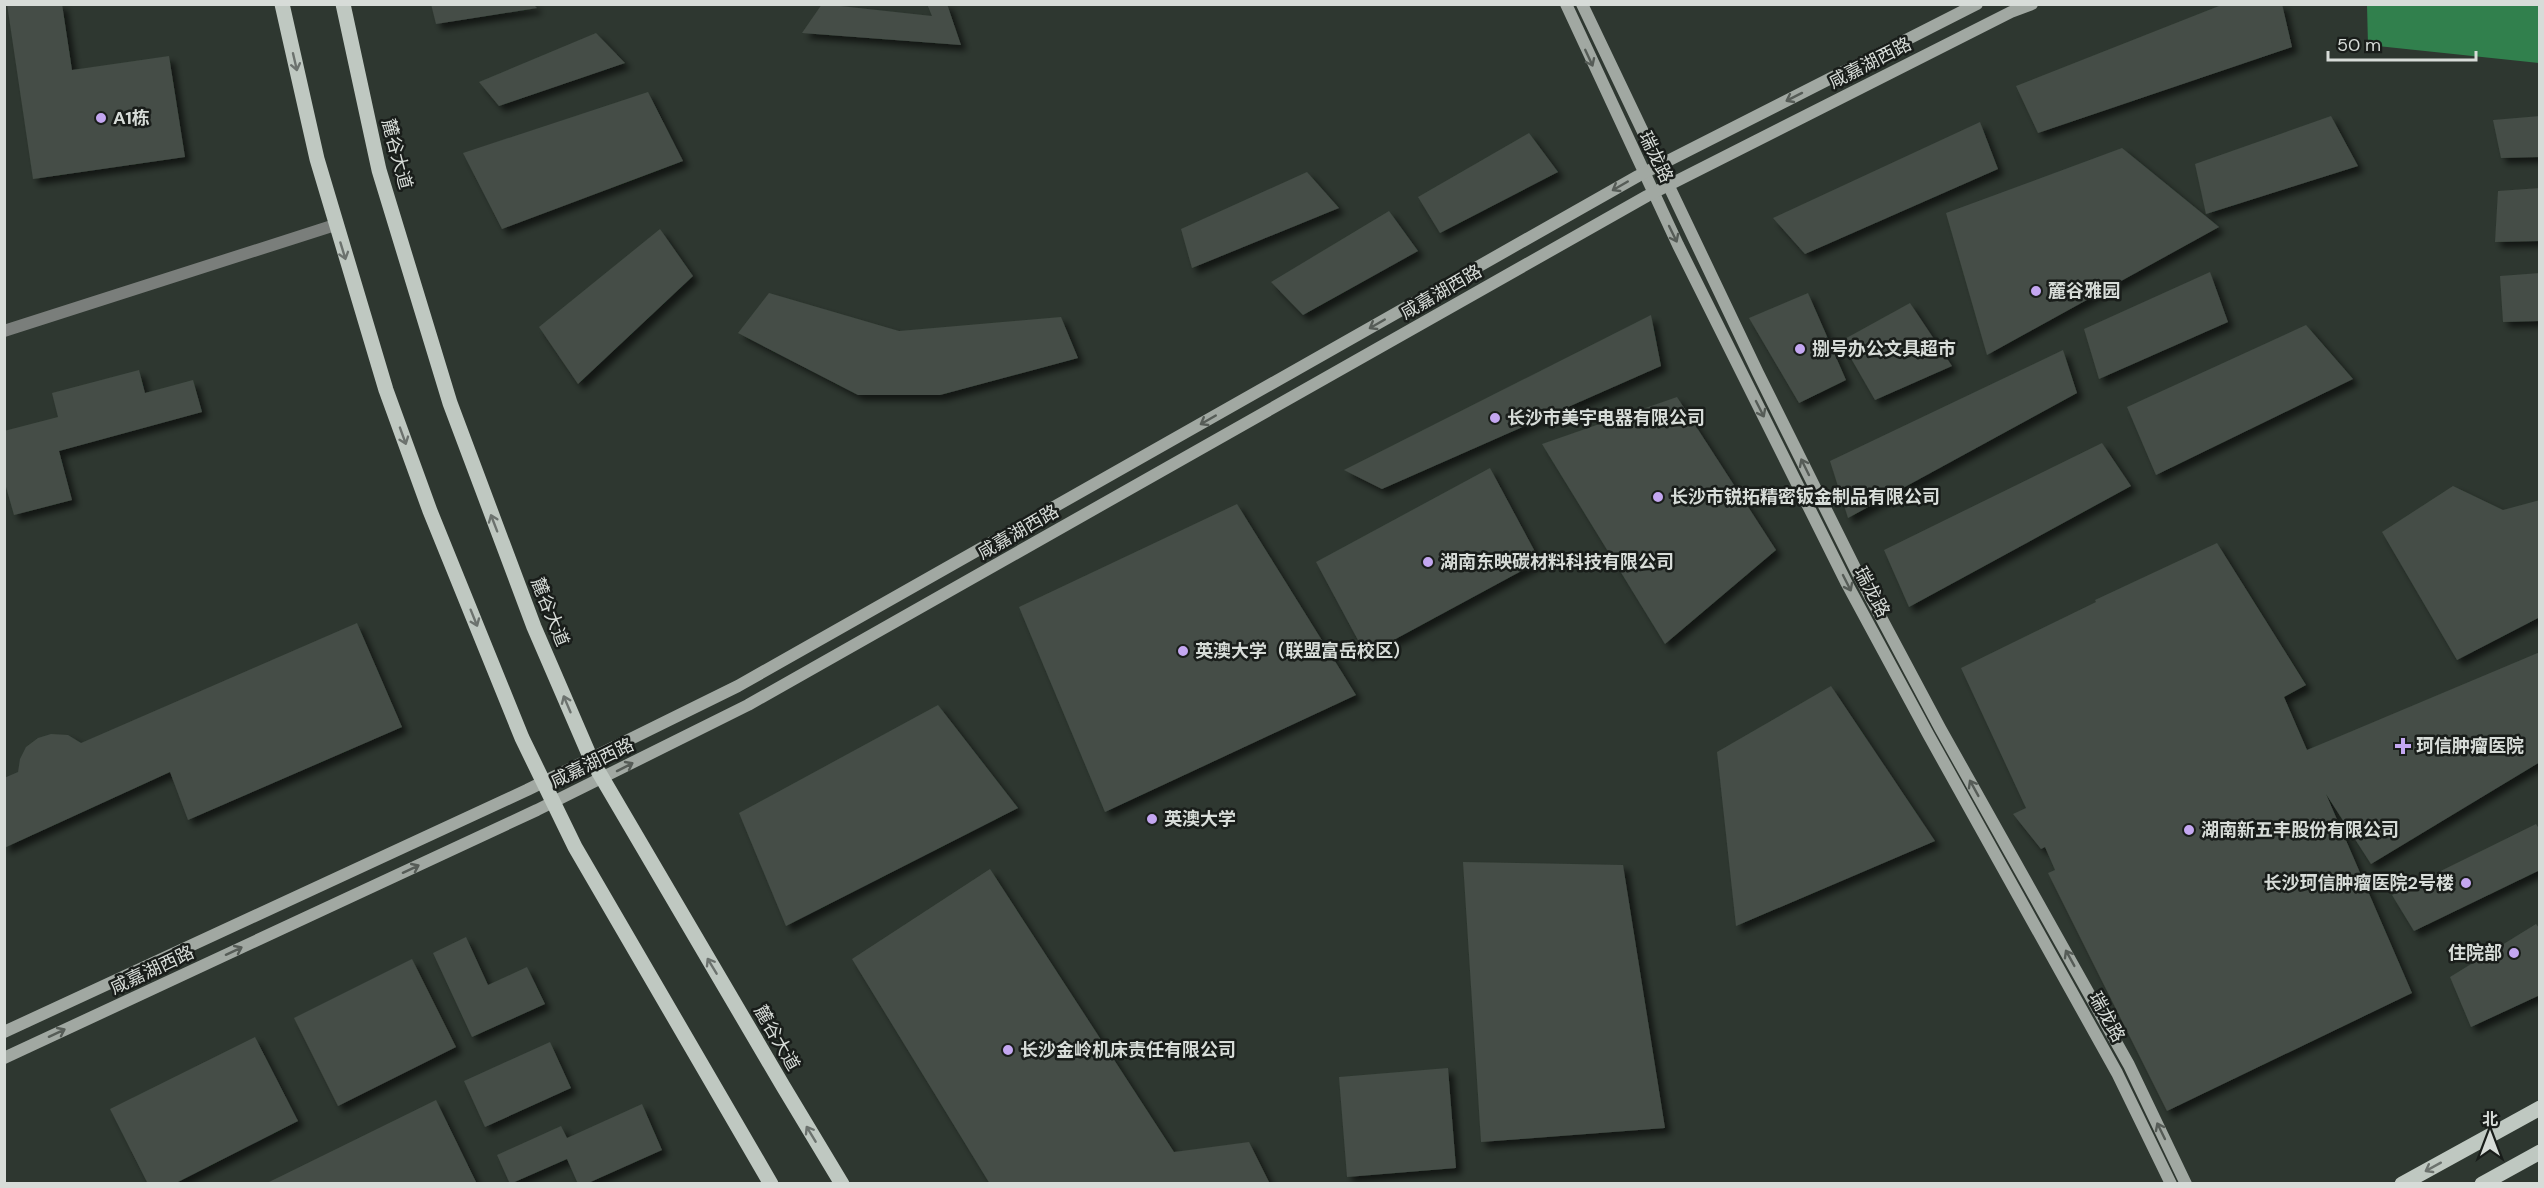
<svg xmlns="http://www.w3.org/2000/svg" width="2544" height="1188" font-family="'DM Sans','Noto Sans SC',sans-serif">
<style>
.forest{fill:#31804d}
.building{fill:#444d46;filter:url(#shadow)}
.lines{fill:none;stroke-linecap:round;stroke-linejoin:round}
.street{stroke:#7a7e7b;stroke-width:12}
.secondary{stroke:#a1a8a2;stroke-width:12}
.primary{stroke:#bfc8c1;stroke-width:15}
.oneway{stroke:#565c57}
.oneway2{stroke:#6c726e}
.poi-dot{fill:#c4a7f1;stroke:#191d1a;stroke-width:2}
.labels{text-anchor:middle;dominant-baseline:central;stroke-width:5;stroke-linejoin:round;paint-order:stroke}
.street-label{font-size:18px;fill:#d7dcd8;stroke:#191d1a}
.poi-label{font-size:18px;font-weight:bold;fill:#d7dcd8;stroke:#191d1a;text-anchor:start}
</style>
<defs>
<filter id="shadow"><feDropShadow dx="5.5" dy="5.5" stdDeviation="3" flood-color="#0009"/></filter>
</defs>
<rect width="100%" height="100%" fill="#2e3730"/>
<polygon class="forest" points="2367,5 2539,5 2539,63 2368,45"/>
<g class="building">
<polygon points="7,4 62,4 72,70 169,56 185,157 33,179"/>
<polygon points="431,4 533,4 537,8 436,24"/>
<polygon points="822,4 932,16 927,4 947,4 961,45 802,33"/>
<polygon points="2224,4 2282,4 2292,47 2038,133 2016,86"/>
<polygon points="596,33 625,63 499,106 479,82"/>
<polygon points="648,92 683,161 502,229 463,153"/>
<polygon points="2331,116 2358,166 2206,214 2195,164"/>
<polygon points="2540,116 2540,157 2501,158 2493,120"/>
<polygon points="1980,122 1998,169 1805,254 1773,218"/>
<polygon points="1529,133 1558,172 1440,233 1418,197"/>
<polygon points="2122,148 2219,227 1987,355 1946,213"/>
<polygon points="1307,172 1339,208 1192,268 1181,229"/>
<polygon points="2540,188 2540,241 2495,242 2498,191"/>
<polygon points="1389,211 1418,251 1303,315 1271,282"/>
<polygon points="660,229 693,276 578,384 539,327"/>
<polygon points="2210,272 2228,322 2099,379 2084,329"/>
<polygon points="2540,273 2540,321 2503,322 2500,276"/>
<polygon points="769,293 899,331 1061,317 1078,358 940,395 858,395 738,333"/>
<polygon points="1808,293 1846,380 1799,403 1749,318"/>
<polygon points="1910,303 1952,366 1875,400 1841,341"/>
<polygon points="1651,315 1661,366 1382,489 1344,470"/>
<polygon points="2306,325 2353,379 2156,475 2127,407"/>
<polygon points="2063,350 2077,393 1848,518 1830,461"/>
<polygon points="139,370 145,393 193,380 202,412 59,451 72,500 14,515 4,480 4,431 58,417 52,393"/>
<polygon points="1677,397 1776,550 1665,644 1542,444"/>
<polygon points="2102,443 2131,486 1909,607 1884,550"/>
<polygon points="1490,468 1540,561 1366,655 1316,562"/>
<polygon points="2453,486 2503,510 2540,500 2540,617 2457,660 2382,532"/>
<polygon points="1237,504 1356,695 1105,812 1019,607"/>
<polygon points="2217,543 2306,685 2284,697 2307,750 2540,652 2540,762 2371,864 2326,794 2412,993 2167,1111 2048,873 2055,870 2045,847 2041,849 2013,814 2026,808 1961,668 2096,602 2095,600"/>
<polygon points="357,623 402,727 188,820 170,772 4,848 4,778 18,772 20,759 26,747 38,738 51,734 68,735 81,743"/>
<polygon points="1831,686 1935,841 1736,926 1717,752"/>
<polygon points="938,705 1018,808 786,926 739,813"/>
<polygon points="2536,824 2540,830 2540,870 2414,931 2392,895"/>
<polygon points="1463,862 1623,865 1665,1128 1481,1142"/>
<polygon points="990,869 1174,1152 1249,1142 1270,1184 990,1184 852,959"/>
<polygon points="2536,924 2540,929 2540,995 2471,1027 2450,977"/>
<polygon points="466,937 488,985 527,967 545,1004 472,1037 433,953"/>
<polygon points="412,959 456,1047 338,1106 294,1018"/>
<polygon points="255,1037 298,1121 174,1184 148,1184 110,1109"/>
<polygon points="550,1042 571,1088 485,1127 464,1081"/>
<polygon points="1448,1068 1456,1168 1347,1177 1339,1077"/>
<polygon points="436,1100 477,1184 265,1184"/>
<polygon points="642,1104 662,1150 586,1184 578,1184 567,1159 510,1184 497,1155 561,1126 567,1138"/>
</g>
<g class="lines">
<polyline class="street" points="4,331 335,225"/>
<g class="secondary">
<polyline points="1566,4 1678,245 1847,584 1928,734 2117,1073 2171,1184"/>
<polyline points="1582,4 1758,373 1860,578 1940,728 2129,1065 2186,1184"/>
<polyline points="4,1032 527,790 738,686 1638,176 1977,4"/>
<polyline points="4,1058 537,810 748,705 1647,196 2011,12 2032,4"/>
</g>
<g class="primary">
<polyline points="282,4 317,159 386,390 430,511 522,738 575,847 771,1184"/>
<polyline points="343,4 379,170 450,403 534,627 591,759 783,1086 842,1184"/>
<polyline points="2402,1184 2540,1108"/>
<polyline points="2482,1184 2540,1152"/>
</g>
</g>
<defs><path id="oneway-shaft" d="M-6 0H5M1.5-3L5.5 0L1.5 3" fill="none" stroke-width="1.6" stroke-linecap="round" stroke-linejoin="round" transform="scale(1.5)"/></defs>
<g class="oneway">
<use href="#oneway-shaft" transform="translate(1589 58) rotate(65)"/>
<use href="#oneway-shaft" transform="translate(1794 97) rotate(153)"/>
<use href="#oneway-shaft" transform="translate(1620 186) rotate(150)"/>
<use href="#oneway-shaft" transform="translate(1673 234) rotate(64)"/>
<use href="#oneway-shaft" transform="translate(1377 324) rotate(150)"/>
<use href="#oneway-shaft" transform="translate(1760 409) rotate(63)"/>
<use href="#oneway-shaft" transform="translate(1208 420) rotate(150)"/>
<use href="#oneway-shaft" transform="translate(1805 467) rotate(-116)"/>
<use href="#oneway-shaft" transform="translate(1847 583) rotate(63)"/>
<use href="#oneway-shaft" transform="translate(625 767) rotate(-27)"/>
<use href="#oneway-shaft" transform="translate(1974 788) rotate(-119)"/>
<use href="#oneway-shaft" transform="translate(411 869) rotate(-25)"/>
<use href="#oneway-shaft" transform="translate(234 951) rotate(-25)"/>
<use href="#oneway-shaft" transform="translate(2070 958) rotate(-119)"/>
<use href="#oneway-shaft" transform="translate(57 1033) rotate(-25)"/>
<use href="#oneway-shaft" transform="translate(2161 1131) rotate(-116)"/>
</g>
<g class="oneway2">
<use href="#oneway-shaft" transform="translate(295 62) rotate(77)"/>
<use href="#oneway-shaft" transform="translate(343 251) rotate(73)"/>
<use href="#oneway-shaft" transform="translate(403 436) rotate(70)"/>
<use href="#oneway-shaft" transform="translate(494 523) rotate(-111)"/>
<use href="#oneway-shaft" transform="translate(474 618) rotate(68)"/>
<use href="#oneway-shaft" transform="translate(567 704) rotate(-113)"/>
<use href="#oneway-shaft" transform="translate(712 966) rotate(-121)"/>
<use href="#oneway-shaft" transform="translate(811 1134) rotate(-121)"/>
<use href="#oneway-shaft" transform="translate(2433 1167) rotate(151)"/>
</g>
<g class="poi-dot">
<circle cx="101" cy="118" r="6"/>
<circle cx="2036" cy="291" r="6"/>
<circle cx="1800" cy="349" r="6"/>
<circle cx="1495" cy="418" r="6"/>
<circle cx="1658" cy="497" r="6"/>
<circle cx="1428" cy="562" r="6"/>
<circle cx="1183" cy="651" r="6"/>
<path d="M2400 737h6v6h6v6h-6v6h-6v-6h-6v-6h6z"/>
<circle cx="1152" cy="819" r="6"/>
<circle cx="2189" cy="830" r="6"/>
<circle cx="2466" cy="883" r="6"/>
<circle cx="2514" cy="953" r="6"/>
<circle cx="1008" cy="1050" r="6"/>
</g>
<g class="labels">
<g class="street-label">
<text transform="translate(1870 63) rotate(-27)">咸嘉湖西路</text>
<text transform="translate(397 154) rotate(75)">麓谷大道</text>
<text transform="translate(1656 157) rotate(64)">瑞龙路</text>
<text transform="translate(1441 292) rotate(-30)">咸嘉湖西路</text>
<text transform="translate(1018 532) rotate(-30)">咸嘉湖西路</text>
<text transform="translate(1872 592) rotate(62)">瑞龙路</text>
<text transform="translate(550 612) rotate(68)">麓谷大道</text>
<text transform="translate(592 763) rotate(-26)">咸嘉湖西路</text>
<text transform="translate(152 970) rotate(-25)">咸嘉湖西路</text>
<text transform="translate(2107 1017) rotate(61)">瑞龙路</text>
<text transform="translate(777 1038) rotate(60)">麓谷大道</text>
</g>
<g class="poi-label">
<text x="113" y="118">A1栋</text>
<text x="2048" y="291">麓谷雅园</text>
<text x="1812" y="349">捌号办公文具超市</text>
<text x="1507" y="418">长沙市美宇电器有限公司</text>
<text x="1670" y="497">长沙市锐拓精密钣金制品有限公司</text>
<text x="1440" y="562">湖南东映碳材料科技有限公司</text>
<text x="1195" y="651">英澳大学（联盟富岳校区）</text>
<text x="2416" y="746">珂信肿瘤医院</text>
<text x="1164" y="819">英澳大学</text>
<text x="2201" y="830">湖南新五丰股份有限公司</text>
<text x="2454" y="883" text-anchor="end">长沙珂信肿瘤医院2号楼</text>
<text x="2502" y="953" text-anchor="end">住院部</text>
<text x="1020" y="1050">长沙金岭机床责任有限公司</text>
</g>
</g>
<rect width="2544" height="1188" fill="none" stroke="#d7dcd8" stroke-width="12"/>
<g transform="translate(2490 1134)" stroke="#191d1a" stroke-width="4.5" paint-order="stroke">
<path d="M0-4.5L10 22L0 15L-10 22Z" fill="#d7dcd8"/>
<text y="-9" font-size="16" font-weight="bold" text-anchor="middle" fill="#d7dcd8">北</text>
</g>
<path d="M2328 51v9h148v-9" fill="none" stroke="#d7dcd8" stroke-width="3"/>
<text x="2337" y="51" font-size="18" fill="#d7dcd8" stroke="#191d1a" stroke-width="4.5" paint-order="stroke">50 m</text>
</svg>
